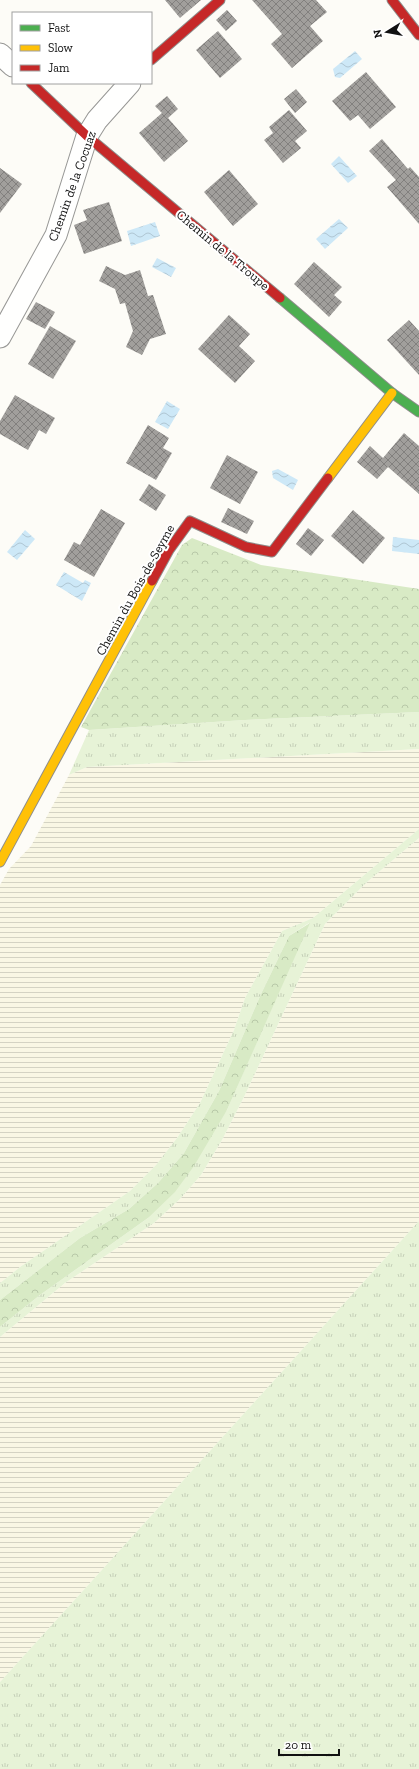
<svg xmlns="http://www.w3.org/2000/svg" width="419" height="1769" font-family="'Zilla Slab',serif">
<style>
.farmland{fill:url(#farmland-rules)}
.grass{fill:url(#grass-tufts)}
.forest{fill:url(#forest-crowns)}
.water{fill:url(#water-waves)}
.building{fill:url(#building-cross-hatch)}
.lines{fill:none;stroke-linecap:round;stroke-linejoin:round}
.street-casing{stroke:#979795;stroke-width:23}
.fast-casing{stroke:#8e8d8b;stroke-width:11}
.slow-casing{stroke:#8e8d8b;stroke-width:11}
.jam-casing{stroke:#8e8d8b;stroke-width:11}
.street{stroke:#fffffe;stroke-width:21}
.fast{stroke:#4caf50;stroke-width:9}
.slow{stroke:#ffc107;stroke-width:9}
.jam{stroke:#c62828;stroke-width:9}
.labels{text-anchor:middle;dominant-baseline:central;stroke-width:4;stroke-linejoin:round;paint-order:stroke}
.street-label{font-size:13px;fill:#111;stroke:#fff}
</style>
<defs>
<pattern id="farmland-rules" width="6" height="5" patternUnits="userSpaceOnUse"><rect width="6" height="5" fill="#f9f7e4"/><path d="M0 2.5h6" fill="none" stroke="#d4d3c3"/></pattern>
<pattern id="grass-tufts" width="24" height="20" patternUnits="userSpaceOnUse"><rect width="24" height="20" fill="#e7f3d7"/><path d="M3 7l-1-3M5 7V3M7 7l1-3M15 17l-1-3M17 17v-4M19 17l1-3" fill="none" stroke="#c5cfb8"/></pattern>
<pattern id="forest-crowns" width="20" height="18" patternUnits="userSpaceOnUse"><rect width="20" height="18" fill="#d8eac5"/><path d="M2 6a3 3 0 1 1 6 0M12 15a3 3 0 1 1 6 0" fill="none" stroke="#b8c8a8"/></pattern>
<pattern id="water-waves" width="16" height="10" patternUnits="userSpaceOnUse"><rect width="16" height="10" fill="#cde8f7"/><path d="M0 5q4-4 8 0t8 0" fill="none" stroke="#afc6d3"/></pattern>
<pattern id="building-cross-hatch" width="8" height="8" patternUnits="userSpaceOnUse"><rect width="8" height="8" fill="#a19f9c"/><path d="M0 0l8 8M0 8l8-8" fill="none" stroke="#82807e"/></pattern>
</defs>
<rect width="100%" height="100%" fill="#fdfcf7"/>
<g class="farmland">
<polygon points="419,749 419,829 313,918 282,931 245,998 234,1030 200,1103 177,1138 156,1165 130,1191 20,1267 0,1283 0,885 9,869 31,846 69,775 87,767"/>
<polygon points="419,838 419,1221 0,1682 0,1337 65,1283 154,1223 180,1199 201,1175 222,1140 244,1097 325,924 367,882"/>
</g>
<g class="grass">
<polygon points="419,712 419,749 87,767 69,775 89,730 245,720"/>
<polygon points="419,829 419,838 367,882 325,924 244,1097 222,1140 201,1175 180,1199 154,1223 65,1283 0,1337 0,1327 40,1295 148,1218 227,1110 309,923 289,936 261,994 219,1091 184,1153 158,1183 129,1209 80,1238 0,1300 0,1283 20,1267 130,1191 156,1165 177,1138 200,1103 234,1030 245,998 282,931 313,918"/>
<polygon points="419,1221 419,1769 0,1769 0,1682"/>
</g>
<g class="forest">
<polygon points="192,538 261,565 419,589 419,712 245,720 89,730 81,727 182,545"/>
<polygon points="310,923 227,1110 194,1166 175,1192 148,1218 40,1295 0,1327 0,1300 80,1238 129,1209 158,1183 184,1153 219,1091 261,994 289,936"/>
</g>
<g class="water">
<polygon points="355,51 362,59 340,78 335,77 333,69"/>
<polygon points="339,156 357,176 348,183 331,164"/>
<polygon points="339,219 348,228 325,249 316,239"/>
<polygon points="155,222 160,236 131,246 127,231"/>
<polygon points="157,258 176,268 171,277 152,267"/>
<polygon points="167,401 180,409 168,429 155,422"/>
<polygon points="278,469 298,480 293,490 273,478 272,471"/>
<polygon points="25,530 35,539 17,560 7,552"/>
<polygon points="393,537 419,540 419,554 392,551"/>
<polygon points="64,572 83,583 85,580 91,583 82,601 56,585"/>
</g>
<g class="building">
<polygon points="165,0 201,0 180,18"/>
<polygon points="252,0 316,0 327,12 310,26 323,41 292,68 271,44 282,34"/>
<polygon points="227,10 237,21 226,31 216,20"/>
<polygon points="218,31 242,59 220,78 196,50"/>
<polygon points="366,72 396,107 370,129 358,115 350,121 332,101"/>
<polygon points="296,89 307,102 295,113 284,99"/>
<polygon points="167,96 178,109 168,118 188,141 164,162 139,133 162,113 155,106"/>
<polygon points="289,110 307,131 295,141 301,148 283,163 264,140 273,133 269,127"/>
<polygon points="382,139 408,169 410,167 419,177 419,224 387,187 396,180 369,151"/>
<polygon points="0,168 22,184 0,213"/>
<polygon points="229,170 258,204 233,226 204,192"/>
<polygon points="109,202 122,241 84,254 74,225 87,220 83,210"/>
<polygon points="314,262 342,287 334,295 342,302 329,317 294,284"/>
<polygon points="106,266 125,275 140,270 148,296 153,295 166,334 150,339 142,355 126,347 133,331 125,303 120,304 115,289 99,281"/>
<polygon points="36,302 55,312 45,329 26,319"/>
<polygon points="229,315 250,334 239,346 255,361 235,383 198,349"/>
<polygon points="409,320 419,331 419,375 387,340"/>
<polygon points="50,326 76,341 53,379 28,364"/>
<polygon points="15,395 55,418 46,434 39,430 28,450 0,434 0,421"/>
<polygon points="148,425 169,438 163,448 172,453 156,480 126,463"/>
<polygon points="404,433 419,446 419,494 388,467 377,479 357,462 370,446 383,458"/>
<polygon points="227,455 258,472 240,504 210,488"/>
<polygon points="149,484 166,495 156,511 139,500"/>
<polygon points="228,508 254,521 247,534 221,522"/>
<polygon points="101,509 125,523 94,577 64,560 74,542 80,545"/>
<polygon points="353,510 385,538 363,564 331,536"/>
<polygon points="308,528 324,540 311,556 296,544"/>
</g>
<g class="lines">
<g class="street-casing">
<g id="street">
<polyline points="0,54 13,66"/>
<polyline points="0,337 56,235 87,136 97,120 130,83"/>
</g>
</g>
<g class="fast-casing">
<polyline id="fast" points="280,298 392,393 419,412"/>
</g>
<g class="slow-casing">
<g id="slow">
<polyline points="328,478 392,393"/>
<polyline points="0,862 152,581"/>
</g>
</g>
<g class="jam-casing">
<g id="jam">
<polyline points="392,0 419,35"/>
<polyline points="151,60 220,0"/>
<polyline points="31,83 87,136 280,298"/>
<polyline points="152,581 169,550 190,521 246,547 272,552 328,478"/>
</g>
</g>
<use href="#street" class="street"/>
<use href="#fast" class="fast"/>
<use href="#slow" class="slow"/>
<use href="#jam" class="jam"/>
</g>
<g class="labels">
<g class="street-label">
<text transform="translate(72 186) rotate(-70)">Chemin de la Cocuaz</text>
<text transform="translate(223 250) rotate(40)">Chemin de la Troupe</text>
<text transform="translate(135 590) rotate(-61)">Chemin du Bois-de-Seyme</text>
</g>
</g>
<rect x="12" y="12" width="140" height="72" fill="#ffffff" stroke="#a0a0a0"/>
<rect x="20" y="25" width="20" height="6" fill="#4caf50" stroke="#a0a0a0"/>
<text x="48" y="32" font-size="12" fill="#111111">Fast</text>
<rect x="20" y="45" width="20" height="6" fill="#ffc107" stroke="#a0a0a0"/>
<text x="48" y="52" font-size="12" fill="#111111">Slow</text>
<rect x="20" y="65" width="20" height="6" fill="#c62828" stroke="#a0a0a0"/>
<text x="48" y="72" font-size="12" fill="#111111">Jam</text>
<g transform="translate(387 32) rotate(259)" stroke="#ffffff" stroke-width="3" paint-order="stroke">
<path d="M0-3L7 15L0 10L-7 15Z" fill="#111111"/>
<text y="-6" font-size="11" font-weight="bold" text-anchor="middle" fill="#111111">N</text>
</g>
<path d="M279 1749v6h60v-6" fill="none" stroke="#111111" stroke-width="2"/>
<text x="285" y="1749" font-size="12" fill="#111111" stroke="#ffffff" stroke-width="3" paint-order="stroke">20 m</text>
</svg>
